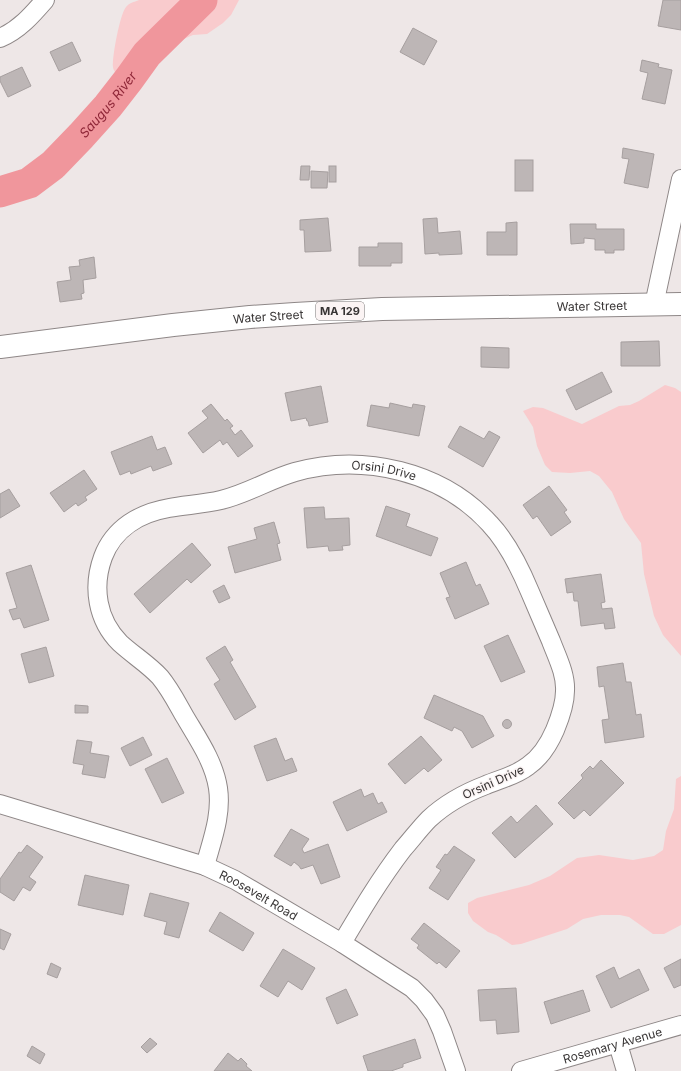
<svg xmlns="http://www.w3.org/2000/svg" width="681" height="1071" font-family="Inter,sans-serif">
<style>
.green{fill:#f9cbcd}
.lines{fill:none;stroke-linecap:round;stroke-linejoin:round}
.river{stroke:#f0969c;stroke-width:31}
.building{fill:#bdb6b6;stroke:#a69f9f}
.minor-casing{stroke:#8e8787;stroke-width:20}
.primary-casing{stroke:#8e8787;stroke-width:24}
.minor{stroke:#fff;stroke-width:18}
.primary{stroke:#fff;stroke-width:22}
.labels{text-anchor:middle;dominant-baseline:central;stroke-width:3;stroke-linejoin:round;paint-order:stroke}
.shield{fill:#fbf4f4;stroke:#726e6e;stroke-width:1}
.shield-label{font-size:11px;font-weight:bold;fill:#373434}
.street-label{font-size:12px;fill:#373434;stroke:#fbf4f4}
.water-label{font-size:13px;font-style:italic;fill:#8f2738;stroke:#fbf4f4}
</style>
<rect width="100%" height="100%" fill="#eee7e7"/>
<g class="green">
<path d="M 139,0 L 239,0 L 231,15 L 223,23 L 207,34 L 193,35 L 165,47 L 151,56 L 135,63 L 120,73 L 115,72 C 114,70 113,69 113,67 C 112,57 120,14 126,7 C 129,3 134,2 139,0 Z"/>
<polygon points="665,385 675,388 681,392 681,656 663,635 654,616 644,574 641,543 624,519 612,492 599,476 590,471 570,473 552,472 545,465 537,446 533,427 523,411 533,407 543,408 582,424 619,406 630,405 639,401"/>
<polygon points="681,776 681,925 664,934 653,934 629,917 620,915 601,915 583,919 567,929 521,944 512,945 496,935 488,932 473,921 468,913 468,903 477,898 529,885 550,876 577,858 599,855 633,860 654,856 663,850 666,831 674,809 676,779"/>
</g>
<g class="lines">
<path class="river" id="s1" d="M 0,192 L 29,183 L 53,165 L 81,136 L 108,106 L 129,79 L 147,54 L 202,0"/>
</g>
<g class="building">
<polygon points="663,0 681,0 681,30 658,26"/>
<polygon points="413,28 437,41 424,65 400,52"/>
<polygon points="72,42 81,61 59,71 50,52"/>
<polygon points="642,60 659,64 658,67 672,70 665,104 642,99 648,73 640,71"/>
<polygon points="22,67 31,86 8,97 0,81 0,77"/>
<polygon points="623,148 654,154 648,188 624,183 629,159 622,158"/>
<rect x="515" y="160" width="18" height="31"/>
<polygon points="301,166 310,166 309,180 300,180"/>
<rect x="329" y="166" width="7" height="16"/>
<polygon points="311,171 328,172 327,188 311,188"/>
<polygon points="328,218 331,251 305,252 304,230 300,230 300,220"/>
<polygon points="437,218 438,233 460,231 462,254 439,255 439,253 425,254 423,219"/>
<polygon points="517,222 517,255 487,255 487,232 506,232 506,223"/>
<polygon points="570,224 596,224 596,229 624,229 624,250 614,250 614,253 605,253 605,250 595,250 595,239 584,238 584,243 571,244"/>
<polygon points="378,243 402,243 402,263 391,263 391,266 359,266 359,247 378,247"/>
<polygon points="94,257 96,278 83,280 84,293 81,294 82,299 60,302 57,282 71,280 69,267 80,266 79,260"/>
<polygon points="659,341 660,366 621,366 621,342"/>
<polygon points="481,347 509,348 509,368 481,367"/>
<polygon points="602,372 612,392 576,410 566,390"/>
<polygon points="321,386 328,422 309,426 308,421 307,421 306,418 291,421 285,393"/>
<polygon points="390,403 412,408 413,404 425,406 419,436 367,426 371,405 389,408"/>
<polygon points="211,404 225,421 227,419 233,426 230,428 235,435 241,430 253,446 238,457 227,442 223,445 220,440 203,453 188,433 208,418 202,411"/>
<polygon points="460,426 484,439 489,431 500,437 483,467 448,447"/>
<polygon points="152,436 157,450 165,447 172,464 153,471 151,466 131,474 130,471 120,475 111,452"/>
<polygon points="84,470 97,489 85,497 87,500 78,506 76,503 64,512 50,493"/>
<polygon points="549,486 567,510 564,512 571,522 551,536 537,516 533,519 523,505"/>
<polygon points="9,489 20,506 0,518 0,494"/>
<polygon points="386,506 410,514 406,526 438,538 431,556 376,536"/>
<polygon points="324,507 325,519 349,518 350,545 342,546 343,550 329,551 328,546 307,548 304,508"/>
<polygon points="274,522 280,543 277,544 281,560 235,573 228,547 257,539 254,528"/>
<polygon points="192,543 211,565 191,583 187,579 150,613 134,594"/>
<polygon points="466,562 476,586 480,584 489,604 455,619 446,598 450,597 440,573"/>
<polygon points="31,565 49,620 24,628 20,618 13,620 9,610 17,608 6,573"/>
<polygon points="601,574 605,602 601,603 602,609 612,608 615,628 605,629 604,623 581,626 578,601 574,601 573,592 567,593 565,579"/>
<polygon points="224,585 230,598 219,603 213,591"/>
<polygon points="508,635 525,672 501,682 484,646"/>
<polygon points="225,646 233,660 230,662 256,707 235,720 214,684 220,680 206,658"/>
<polygon points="46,647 54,676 29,683 21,654"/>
<polygon points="623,663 626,682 631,682 636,715 641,714 644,737 605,743 602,720 609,719 604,686 599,687 597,667"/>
<polygon points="434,695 483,716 494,736 472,748 462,731 454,727 452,731 424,718"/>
<polygon points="75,705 88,706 88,713 75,713"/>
<circle cx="507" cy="724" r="4.5"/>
<polygon points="421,736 442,760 428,772 424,768 405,784 388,764"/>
<polygon points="143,737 152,755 130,766 121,748"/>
<polygon points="276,738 285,761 292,758 297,771 267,781 254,746"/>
<polygon points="77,740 92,742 90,753 109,756 105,778 82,774 84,765 73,763"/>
<polygon points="167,758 184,793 162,803 145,769"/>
<polygon points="601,760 624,783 590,816 584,810 574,819 558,803 583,778 581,775 590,766 593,769"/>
<polygon points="361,789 364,797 373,793 378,804 382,802 387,812 347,831 333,802"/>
<polygon points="536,805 553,824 515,858 492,833 511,816 517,823"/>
<polygon points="291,829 309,839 302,849 304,853 328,844 340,877 321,884 313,865 301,869 299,866 294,862 291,866 274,856"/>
<polygon points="27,845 43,857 29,877 36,882 30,891 23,887 14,901 0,892 0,879 19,852 21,853"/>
<polygon points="454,846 475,860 448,900 429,888 441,870 436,867 445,854 447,855"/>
<polygon points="85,875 129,885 123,915 78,905"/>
<polygon points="150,893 189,903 179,938 164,934 167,922 144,916"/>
<polygon points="220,912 254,933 243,951 209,931"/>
<polygon points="424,923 460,951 446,968 439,962 437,964 417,948 419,945 411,939"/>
<polygon points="0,929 11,934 4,950 0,948"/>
<polygon points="283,949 315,968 302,990 288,981 278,997 260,986"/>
<polygon points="681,959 681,985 674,988 664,968"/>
<polygon points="51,963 61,968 57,978 47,974"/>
<polygon points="614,967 619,979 639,969 649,990 611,1008 596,976"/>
<polygon points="516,988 519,1032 497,1034 496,1020 480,1021 478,990"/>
<polygon points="346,989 358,1015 337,1024 326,998"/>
<polygon points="583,990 590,1011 551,1024 544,1002"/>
<polygon points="150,1038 157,1044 147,1053 141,1047"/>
<polygon points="415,1039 421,1058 403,1064 403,1067 391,1071 368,1071 363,1056"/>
<polygon points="32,1046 45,1054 40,1064 27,1056"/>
<polygon points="228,1053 238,1061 241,1058 247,1064 246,1066 252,1071 214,1071"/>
</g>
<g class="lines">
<g class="minor-casing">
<g id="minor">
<path d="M 0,38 C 19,30 32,15 45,0"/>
<polyline points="654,305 681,179"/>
<path id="s2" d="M 0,804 L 205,866 L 235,880 L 342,943 L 412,988 L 424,1000 L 435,1015 L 442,1031 L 456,1071"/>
<path id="s3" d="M 205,866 C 212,840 222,815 218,788 C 214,762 198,739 185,717 C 177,703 170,689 160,677 C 148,664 133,655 120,643 C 97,620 92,587 103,557 C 114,528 140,513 169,508 C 186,505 204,504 221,500 C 247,494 270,479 295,472 C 363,453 442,471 490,524 C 508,543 520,568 530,592 C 537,608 544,625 551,641 C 557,657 566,674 565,691 C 565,704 560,718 555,730 C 549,744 541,757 528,766 C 515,776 500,779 486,785 C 465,793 445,804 429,819 C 420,828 412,839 403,849 C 380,879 361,911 342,943"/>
<polyline points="618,1044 626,1071"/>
<path id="s4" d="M 521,1071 L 681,1025"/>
</g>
</g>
<g class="primary-casing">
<g id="primary">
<path id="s5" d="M 0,347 L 173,325 L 250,317 L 295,314 L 382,309 L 681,304"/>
</g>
</g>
<use href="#minor" class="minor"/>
<use href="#primary" class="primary"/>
</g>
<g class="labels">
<rect class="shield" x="316" y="302" width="48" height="18" rx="3"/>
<g class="shield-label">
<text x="340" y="311">MA 129</text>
</g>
<g class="street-label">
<text stroke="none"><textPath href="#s5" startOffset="594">Water Street</textPath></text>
<text stroke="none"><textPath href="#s5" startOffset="270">Water Street</textPath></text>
<text stroke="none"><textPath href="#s3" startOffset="659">Orsini Drive</textPath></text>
<text transform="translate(493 782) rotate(-24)">Orsini Drive</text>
<text stroke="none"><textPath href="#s2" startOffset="275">Roosevelt Road</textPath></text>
<text stroke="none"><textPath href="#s4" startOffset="95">Rosemary Avenue</textPath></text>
</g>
<g class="water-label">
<text stroke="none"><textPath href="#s1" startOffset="142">Saugus River</textPath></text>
</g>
</g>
</svg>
